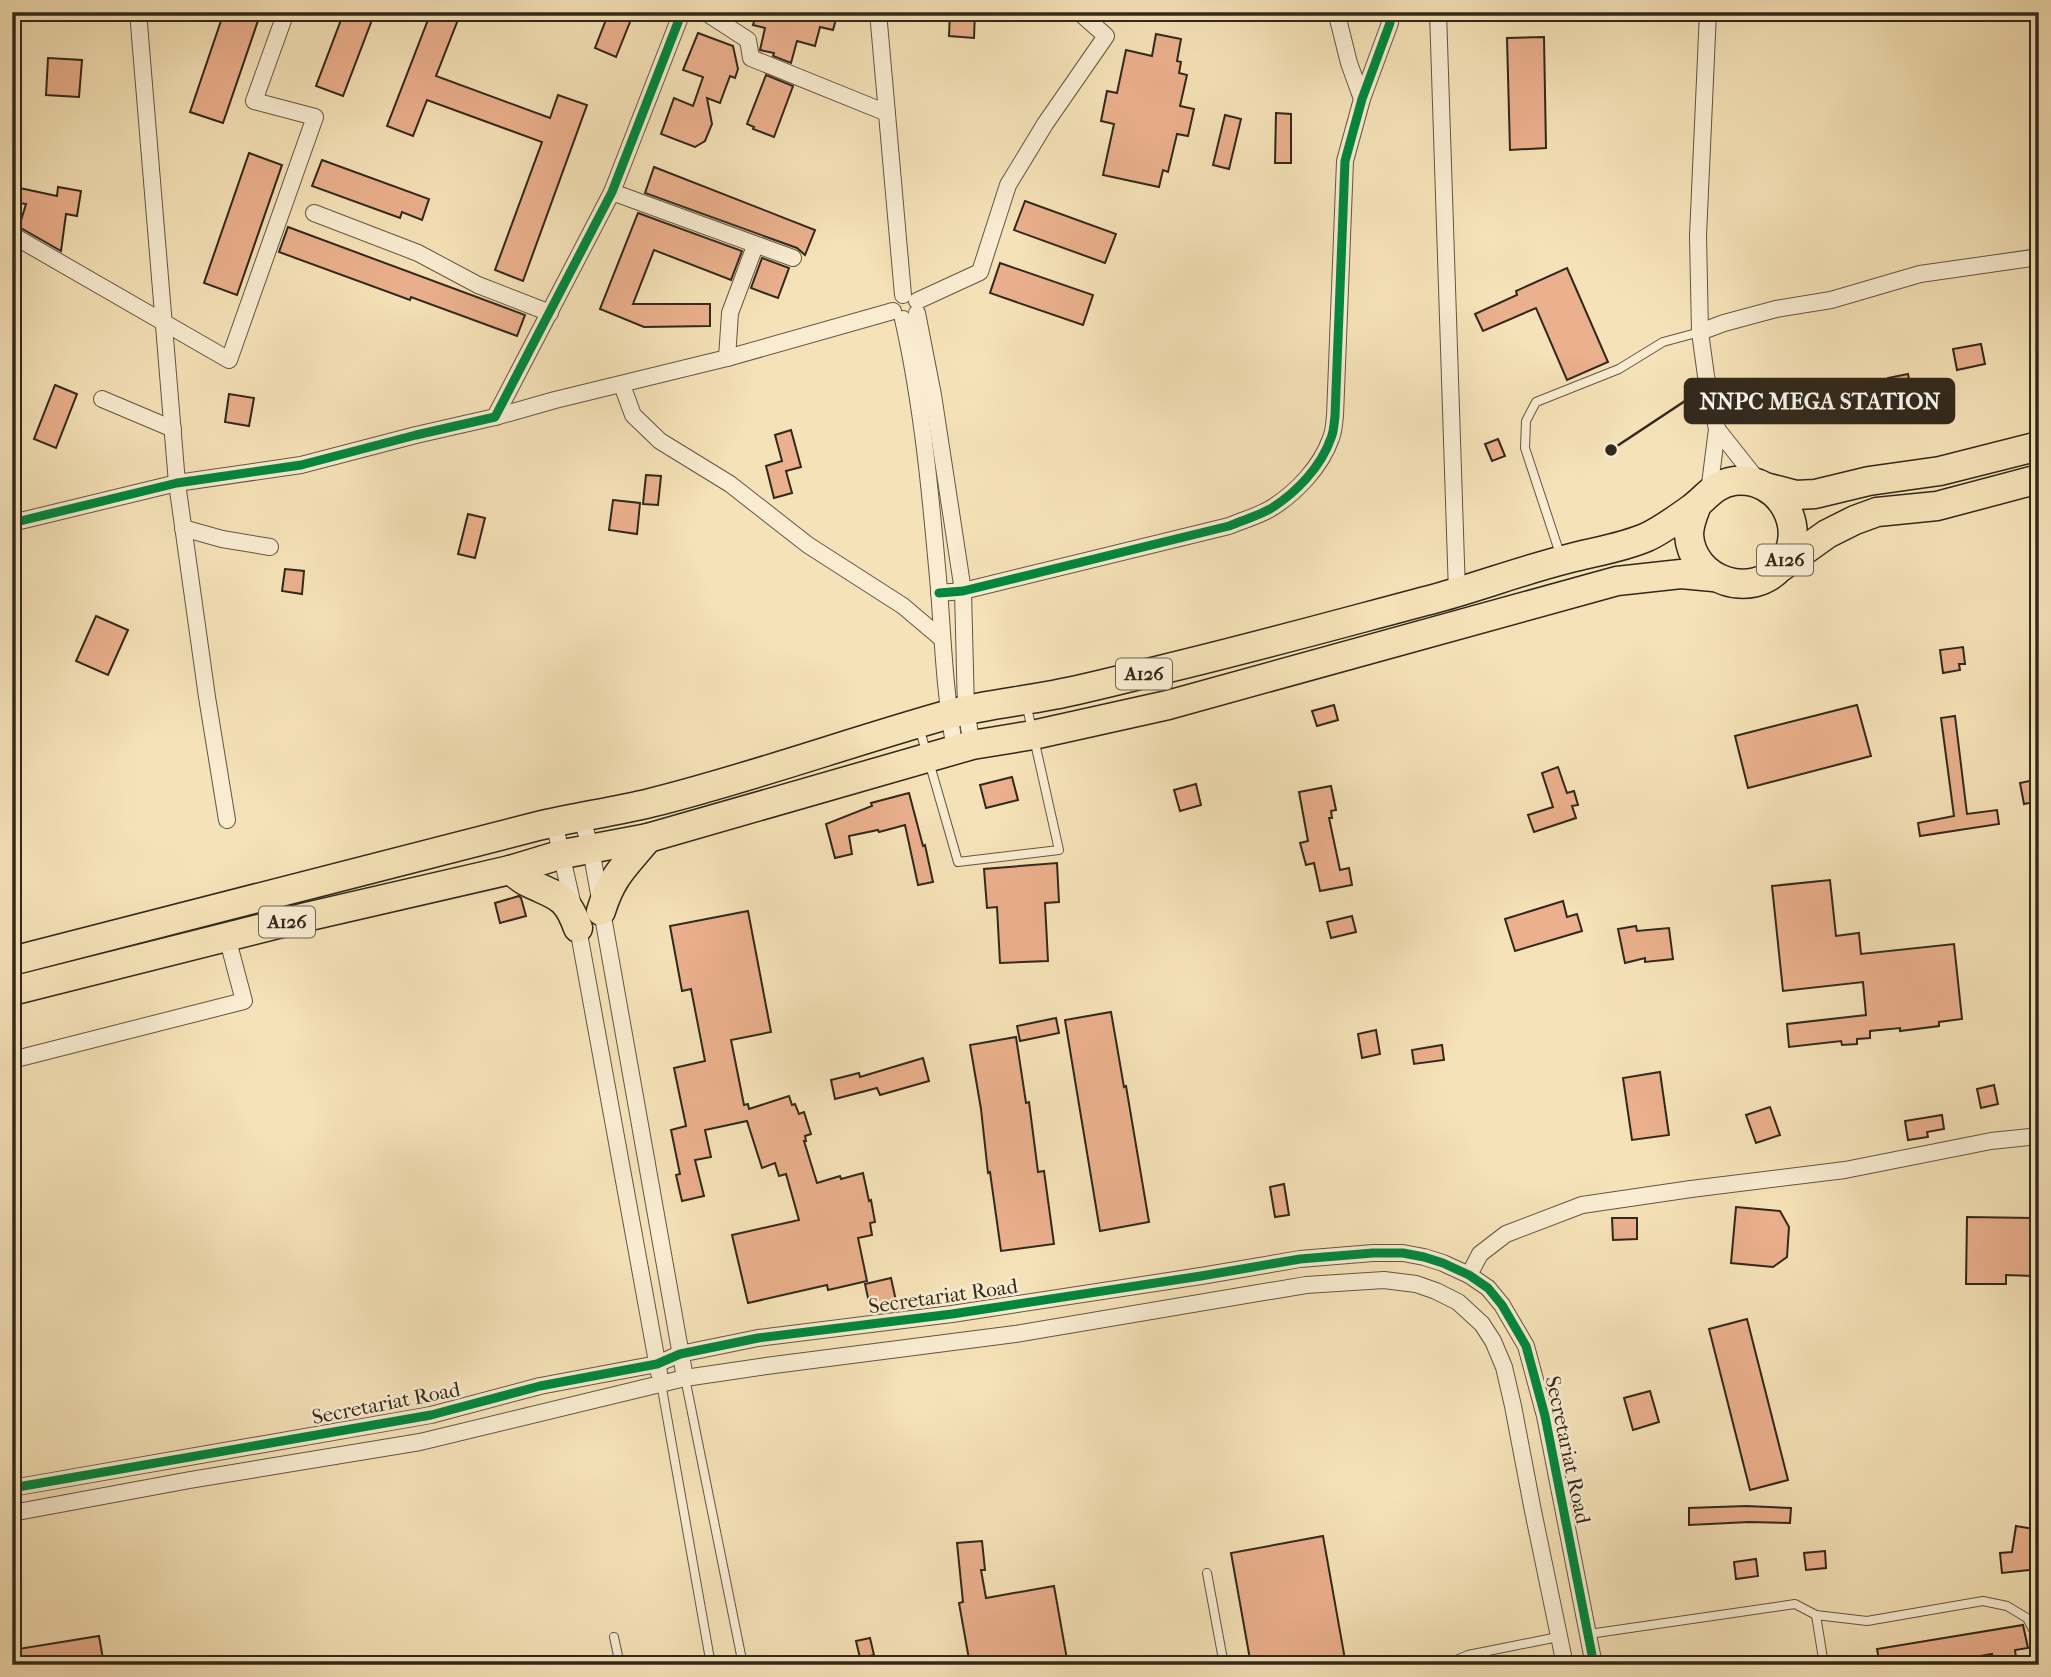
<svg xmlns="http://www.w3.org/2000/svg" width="2051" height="1677" font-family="'IM FELL French Canon',serif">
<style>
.building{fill:#ebb08d;stroke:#31281b;stroke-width:2}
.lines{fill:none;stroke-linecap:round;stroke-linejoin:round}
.lane-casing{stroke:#625642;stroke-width:10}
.street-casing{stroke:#625642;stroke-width:18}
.highway-casing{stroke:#31281b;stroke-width:31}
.lane{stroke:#f9ecd1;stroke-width:8}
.street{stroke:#f9ecd1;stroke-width:16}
.highway{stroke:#f6e2b8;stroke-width:28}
.cycleway-casing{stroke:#f9ecd1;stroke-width:13}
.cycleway{stroke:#00873e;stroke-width:9}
.labels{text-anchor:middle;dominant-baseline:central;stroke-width:5;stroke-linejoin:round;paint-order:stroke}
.shield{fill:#f9ecd1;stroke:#6d6352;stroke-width:2}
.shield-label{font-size:19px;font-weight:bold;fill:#31281b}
.street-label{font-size:21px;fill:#31281b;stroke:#f9ecd1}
.leader{fill:none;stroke:#31281b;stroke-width:2.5}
.callout-dot{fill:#31281b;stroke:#f9ecd1;stroke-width:2.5}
.callout{fill:#31281b;stroke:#31281b;stroke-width:2.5}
.callout-label{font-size:23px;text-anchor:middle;font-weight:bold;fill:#fff}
</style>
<rect width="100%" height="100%" fill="#f6e2b8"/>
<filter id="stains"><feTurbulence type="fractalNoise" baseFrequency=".00286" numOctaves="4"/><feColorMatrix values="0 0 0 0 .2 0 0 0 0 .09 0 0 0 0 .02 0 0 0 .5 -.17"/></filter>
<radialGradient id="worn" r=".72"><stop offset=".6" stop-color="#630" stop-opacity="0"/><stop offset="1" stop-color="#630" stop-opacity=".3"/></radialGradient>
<g class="building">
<polygon points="224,12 261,12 223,123 190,112"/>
<polygon points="344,12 375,12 343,96 316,86"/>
<polygon points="431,12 461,12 436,76 550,118 558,95 587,105 523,281 495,270 542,142 427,100 413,136 387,126"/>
<polygon points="609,12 634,12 616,57 595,48"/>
<polygon points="757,12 838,12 833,30 820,27 815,46 797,41 791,63 773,56 774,53 760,50 765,28 753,25"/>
<polygon points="950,12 975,12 974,38 949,36"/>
<polygon points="698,33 733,46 738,69 735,78 730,76 720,103 707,98 712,124 705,141 695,147 661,134 674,98 693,106 703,77 683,70"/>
<polygon points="1156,34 1181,39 1177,61 1181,62 1179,73 1187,75 1180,106 1194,109 1188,136 1177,134 1168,172 1163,170 1159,187 1103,175 1114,124 1101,121 1107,91 1117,93 1126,50 1152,56"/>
<polygon points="1544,37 1546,148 1510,150 1507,38"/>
<polygon points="48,58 82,60 79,97 46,95"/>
<polygon points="766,75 793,86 774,137 753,129 754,127 747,124"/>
<polygon points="1276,113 1291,114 1291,163 1275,163"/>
<polygon points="1225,115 1241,119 1229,169 1213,165"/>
<polygon points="249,153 282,165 237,295 204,283"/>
<polygon points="322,160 429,199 422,220 402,212 400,218 312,186"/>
<polygon points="654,167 815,230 805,255 797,248 645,193"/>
<polygon points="15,187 57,196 58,187 81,191 77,216 66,214 61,251 19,227 26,204 13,202"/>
<polygon points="1025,201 1116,234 1105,263 1014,230"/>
<polygon points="638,213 742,251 731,280 654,250 633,304 710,304 710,326 644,327 600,309"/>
<polygon points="288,227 525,315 517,336 411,297 410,300 279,252"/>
<polygon points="762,258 789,268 778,298 751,288"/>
<polygon points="1000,263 1093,295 1083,325 990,293"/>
<polygon points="1567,268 1608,362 1567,380 1536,308 1483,331 1475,314 1517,295 1516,291"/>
<polygon points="1981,344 1985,364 1957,370 1953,349"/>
<polygon points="1908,374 1912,396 1892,400 1888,378"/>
<polygon points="55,385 77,394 56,448 34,439"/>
<polygon points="229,394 254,398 249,426 225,422"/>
<polygon points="791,430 801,467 786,471 792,493 774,498 766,466 782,461 775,435"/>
<polygon points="1498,439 1505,456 1492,461 1485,444"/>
<polygon points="646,475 661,476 658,505 643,504"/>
<polygon points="613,500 640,503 637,534 609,530"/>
<polygon points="468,514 485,518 475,558 458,554"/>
<polygon points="285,569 304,571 302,594 282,591"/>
<polygon points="96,616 128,630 108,675 76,661"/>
<polygon points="1963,647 1965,664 1959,664 1960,670 1943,673 1940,650"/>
<polygon points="1334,705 1338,720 1317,726 1312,711"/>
<polygon points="1857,705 1871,756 1748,788 1735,736"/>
<polygon points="1955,716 1967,814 1997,810 1999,824 1920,836 1918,823 1954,816 1941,718"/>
<polygon points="1558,767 1567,793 1574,791 1578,805 1572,806 1576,818 1534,832 1528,815 1553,807 1542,773"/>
<polygon points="1012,777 1018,800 986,808 980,785"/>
<polygon points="2039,779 2039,801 2024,804 2020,783"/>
<polygon points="1196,784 1201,805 1180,811 1174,790"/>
<polygon points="1331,786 1336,810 1331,811 1332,818 1329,818 1340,870 1349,868 1352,885 1320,891 1314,863 1306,865 1300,843 1308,841 1299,792"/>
<polygon points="909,793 923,846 925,845 933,882 918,885 905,825 879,832 878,830 849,836 852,854 835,858 826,824 872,806 871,803"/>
<polygon points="1057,863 1059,902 1045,903 1048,961 1000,963 997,907 987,908 984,869"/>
<polygon points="1830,880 1836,936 1859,933 1861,954 1954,944 1962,1019 1939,1022 1939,1026 1900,1031 1900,1028 1870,1031 1870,1038 1857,1039 1857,1044 1842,1045 1841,1041 1789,1047 1787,1024 1866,1015 1863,982 1783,991 1772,886"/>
<polygon points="519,896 521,898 526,916 500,923 495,903"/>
<polygon points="1563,901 1567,917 1577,914 1582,931 1515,951 1505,919"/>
<polygon points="748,911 771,1032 731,1040 744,1105 748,1104 749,1109 789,1096 792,1105 795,1104 799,1114 804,1112 811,1134 805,1136 806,1141 804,1141 817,1183 840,1176 841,1179 863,1173 869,1201 871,1200 875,1222 870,1223 872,1235 858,1238 867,1281 828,1290 827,1285 748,1303 732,1235 799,1220 786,1174 779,1176 775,1163 762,1168 747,1121 705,1130 711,1157 695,1160 704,1196 682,1201 676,1175 680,1174 671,1130 686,1126 674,1068 705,1061 691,989 682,991 670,926"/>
<polygon points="1352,916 1356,932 1331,938 1327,922"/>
<polygon points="1636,926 1637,931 1669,928 1673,959 1645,962 1645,958 1625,963 1618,929"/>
<polygon points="1111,1012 1124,1087 1126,1086 1149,1222 1100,1231 1065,1020"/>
<polygon points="1056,1018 1059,1033 1020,1041 1017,1026"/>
<polygon points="1376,1030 1380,1054 1362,1058 1358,1034"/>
<polygon points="1016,1037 1026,1103 1029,1102 1038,1172 1044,1171 1054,1244 1001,1251 990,1172 988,1173 981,1109 970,1045"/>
<polygon points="1442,1045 1444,1060 1414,1064 1412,1050"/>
<polygon points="923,1058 929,1081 880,1095 877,1088 835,1099 831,1080 859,1073 860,1077"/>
<polygon points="1660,1072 1669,1135 1632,1140 1623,1078"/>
<polygon points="1994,1085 1998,1104 1981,1108 1977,1089"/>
<polygon points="1770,1107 1780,1135 1756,1143 1746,1115"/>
<polygon points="1942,1115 1944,1129 1927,1132 1928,1137 1908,1140 1905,1121"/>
<polygon points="1284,1184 1289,1215 1275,1217 1270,1187"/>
<polygon points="1736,1207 1780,1211 1789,1227 1787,1257 1773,1267 1731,1263"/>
<polygon points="1967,1217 2034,1218 2033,1276 2006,1275 2006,1284 1966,1284"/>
<polygon points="1612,1218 1637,1218 1637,1239 1613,1240"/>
<polygon points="891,1278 896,1301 870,1307 865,1284"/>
<polygon points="1747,1319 1788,1480 1750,1490 1709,1329"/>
<polygon points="1650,1391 1659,1422 1633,1430 1624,1398"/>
<polygon points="1746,1506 1791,1508 1790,1523 1749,1522 1689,1525 1689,1508"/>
<polygon points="2016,1526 2034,1529 2031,1550 2039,1549 2039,1569 2002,1573 2000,1553 2012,1552"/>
<polygon points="1323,1536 1346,1665 1251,1665 1231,1553"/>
<polygon points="982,1541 985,1570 981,1570 986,1598 1054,1586 1068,1665 970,1665 959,1603 963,1602 957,1543"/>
<polygon points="1825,1551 1826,1568 1806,1570 1804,1553"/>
<polygon points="1756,1559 1758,1576 1736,1579 1734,1562"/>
<polygon points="2023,1625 2028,1648 2015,1650 2017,1665 1994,1665 1992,1654 1930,1665 1880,1665 1877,1649"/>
<polygon points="99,1636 104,1665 12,1665 12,1650"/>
<polygon points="870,1638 874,1655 860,1658 856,1641"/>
</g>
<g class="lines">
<g class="lane-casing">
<g id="lane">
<polyline points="1561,557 1525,448 1526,421 1536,402 1619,369 1663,342 1700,332"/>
<polyline points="919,727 958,862 1059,850 1026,703"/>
<polyline points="685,1378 743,1665"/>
<polyline points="661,1383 711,1665"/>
<polyline points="1207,1573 1224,1665"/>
<polyline points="1816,1615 1824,1665"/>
<polyline points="1589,1634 1795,1604 1816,1615 1867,1621 1983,1601 2007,1606 2027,1618 2039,1641"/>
<polyline points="614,1637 620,1665"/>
<polyline points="1444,1665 1468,1655 1558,1637"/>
</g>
</g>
<g class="street-casing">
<g id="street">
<polyline points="138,12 177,483 207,697 227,820"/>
<polyline points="705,12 748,40 751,58 887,113"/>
<polyline points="878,12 903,295"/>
<polyline points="1339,12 1338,19 1349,63 1362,99"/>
<polyline points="1438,12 1457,593"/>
<polyline points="1708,12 1698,236 1700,332 1706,376 1717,429 1709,492"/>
<polyline points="612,192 793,258"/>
<polyline points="314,213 418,253 478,285 550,313"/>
<polyline points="12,235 229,360 315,117 254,101 286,12"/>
<polyline points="917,301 980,272 1008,185 1045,124 1106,36 1079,12"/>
<polyline points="917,313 933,395 963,591 966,710 972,745"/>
<path d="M 903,319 C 923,408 931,499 939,589 C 943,643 945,696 955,749"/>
<polyline points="1700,332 1724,323 1776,309 1831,300 1920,274 2039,257"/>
<polyline points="727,358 730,313 755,246"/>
<polyline points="622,385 633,415 660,441 730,484 808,545 903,606 942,639"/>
<polyline points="102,399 173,429"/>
<polyline points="495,417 555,400 727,358 893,311"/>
<polyline points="1717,429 1759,482"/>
<polyline points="12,523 177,483 301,465 416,435 495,417 612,192 682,12"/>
<polyline points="183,528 222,539 270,547"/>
<path d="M 939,593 L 963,591 L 1229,526 C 1243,520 1258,516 1270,509 C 1296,493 1321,467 1331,438 C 1334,431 1334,423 1335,416 L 1345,161 L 1362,99 L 1390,23 L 1388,16 L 1385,12"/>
<polyline points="581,816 591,849 685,1378"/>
<polyline points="554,822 578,928 659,1373"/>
<polyline points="12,1060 244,1001 227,937"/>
<polyline points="1469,1275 1480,1254 1506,1234 1582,1205 1691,1189 1845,1170 1991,1141 2039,1136"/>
<polyline points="12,1488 431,1415 540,1386 657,1364 680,1354 758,1338 952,1314 1201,1276 1300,1259 1373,1253 1403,1253 1424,1257 1443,1263 1469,1275 1488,1288 1502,1305 1526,1346 1545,1416 1594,1665"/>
<polyline points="12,1513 190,1480 420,1442 685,1378 766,1366 1015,1334 1306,1285 1384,1280 1416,1284 1436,1291 1458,1302 1482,1324 1493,1341 1504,1367 1513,1406 1533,1511 1565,1665"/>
</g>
</g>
<g class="highway-casing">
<g id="highway">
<polyline points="1769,488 1796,495 1815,494 1869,481 1940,471 2039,446"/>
<polyline points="1781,567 1827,534 1855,520 1877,512 1937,506 2039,479"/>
<path d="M 510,870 C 516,874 522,880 529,883 C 558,897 566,895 578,928"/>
<path d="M 601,911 C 612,875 626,865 648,838"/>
<path d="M 12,961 C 187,916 362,870 538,826 C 575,817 613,812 650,803 C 751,778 850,742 950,714 C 987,704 1026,701 1063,693 C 1097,686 1131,677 1164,669 C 1256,647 1346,622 1437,598 C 1481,586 1523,570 1567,559 C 1593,552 1622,548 1647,537 C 1662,530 1677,519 1691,509 C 1706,498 1714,484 1734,481 C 1779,475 1811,529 1781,566 C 1752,601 1692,581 1689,535 C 1689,524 1693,515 1697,505"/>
<polyline points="12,991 306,917 510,870 563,854 648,838 972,745 1033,735 1168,705 1617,581 1681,574 1713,577"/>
</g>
</g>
<use href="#lane" class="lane"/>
<use href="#street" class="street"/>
<use href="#highway" class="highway"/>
<g class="cycleway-casing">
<g id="cycleway">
<polyline points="12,523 177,483 301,465 416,435 495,417 612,192 682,12"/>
<path d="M 939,593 L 963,591 L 1229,526 C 1243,520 1258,516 1270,509 C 1296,493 1321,467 1331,438 C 1334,431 1334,423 1335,416 L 1345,161 L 1362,99 L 1390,23 L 1388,16 L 1385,12"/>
<polyline points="12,1488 431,1415 540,1386 657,1364 680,1354 758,1338 952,1314 1201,1276 1300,1259 1373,1253 1403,1253 1424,1257 1443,1263 1469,1275 1488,1288 1502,1305 1526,1346 1545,1416 1594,1665"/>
</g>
</g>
<use href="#cycleway" class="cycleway"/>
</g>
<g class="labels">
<g class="shield">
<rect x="1757" y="544.5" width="56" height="31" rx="5"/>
<rect x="1116" y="658.5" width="56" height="31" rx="5"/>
<rect x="259" y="906.5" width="56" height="31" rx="5"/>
</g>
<g class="shield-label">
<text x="1785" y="560">A126</text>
<text x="1144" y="674">A126</text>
<text x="287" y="922">A126</text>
</g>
<g class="street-label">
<text transform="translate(943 1296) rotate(-8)">Secretariat Road</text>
<text transform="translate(386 1403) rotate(-11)">Secretariat Road</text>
<text transform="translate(1568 1450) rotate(78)">Secretariat Road</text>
</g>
</g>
<path class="leader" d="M1611 450L1685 401"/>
<circle class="callout-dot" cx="1611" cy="450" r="7"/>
<rect class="callout" x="1685" y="379" width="269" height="44" rx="7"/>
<g class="callout-label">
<text x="1820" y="409">NNPC MEGA STATION</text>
</g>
<rect width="2051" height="1677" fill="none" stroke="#f6e2b8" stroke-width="42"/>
<rect x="14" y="14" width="2023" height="1649" fill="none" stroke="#31281b" stroke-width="3.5"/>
<rect x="21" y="21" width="2009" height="1635" fill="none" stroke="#31281b" stroke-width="2"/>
<rect width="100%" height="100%" filter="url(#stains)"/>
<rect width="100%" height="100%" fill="url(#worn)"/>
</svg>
